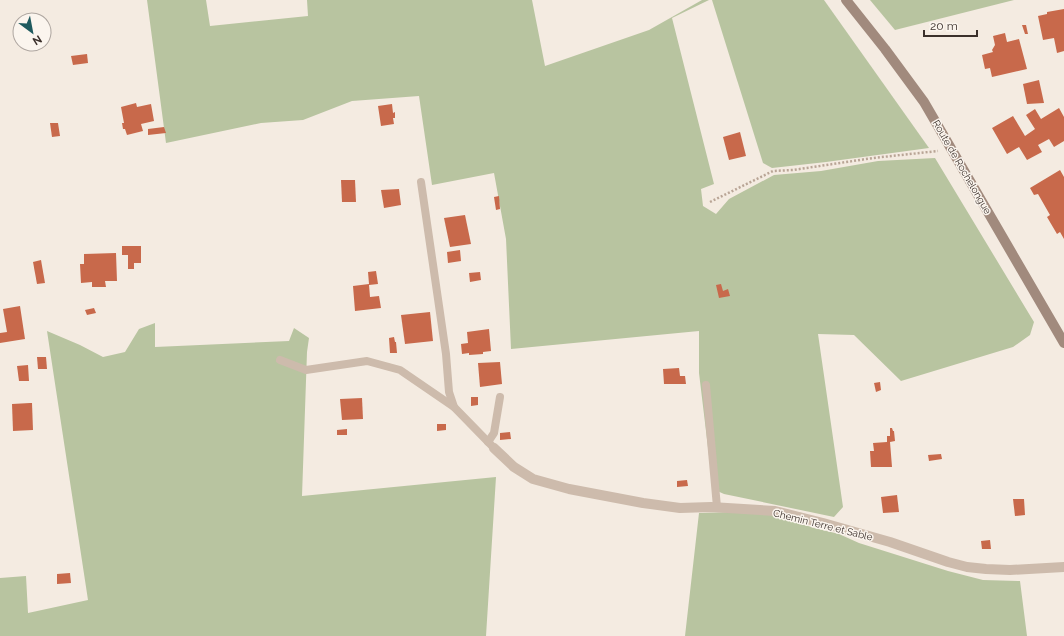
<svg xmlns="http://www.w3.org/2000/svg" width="1064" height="636" font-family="Raleway,sans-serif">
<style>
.green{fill:#b8c4a0}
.building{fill:#c8694b}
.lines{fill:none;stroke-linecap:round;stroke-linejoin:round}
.path{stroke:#b9a596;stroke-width:2.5;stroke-dasharray:2 2;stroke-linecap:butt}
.lane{stroke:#cdbbac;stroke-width:8}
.street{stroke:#cdbbac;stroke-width:10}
.secondary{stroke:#a18a7d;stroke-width:10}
.labels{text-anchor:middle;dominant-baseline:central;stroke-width:3;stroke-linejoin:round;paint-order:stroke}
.street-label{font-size:10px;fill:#3b302b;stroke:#fbf5ee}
</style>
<rect width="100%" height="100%" fill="#f4ebe1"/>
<g class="green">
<polygon points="147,0 206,0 210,26 308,16 307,0 532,0 545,66 649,30 702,0 709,0 672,18 714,184 701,189 703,206 716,214 729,199 774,175 821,171 878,161 935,158 1034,322 1030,335 1013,347 901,381 854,335 818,334 843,507 834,517 724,494 713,489 699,373 699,331 511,349 506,239 494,173 432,185 419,96 352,101 303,120 261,123 166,143"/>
<polygon points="712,0 824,0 929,148 826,162 772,168 763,163"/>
<polygon points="870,0 1014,0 895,30"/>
<polygon points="155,323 155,347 289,341 294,328 309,338 307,352 302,496 496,477 486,636 0,636 0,578 26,576 28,613 88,600 47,331 80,345 103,357 125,352 139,329"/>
<polygon points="732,512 775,515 814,528 839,534 859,543 948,571 983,580 1020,581 1027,636 685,636 699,513"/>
</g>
<g class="building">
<polygon points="1064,9 1064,51 1057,53 1054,38 1043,40 1038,16 1047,14 1047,12"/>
<polygon points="1022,25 1026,25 1028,34 1025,34"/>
<polygon points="1005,33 1007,42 1019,39 1027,69 992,77 990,68 985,69 982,55 993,52 992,50 995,45 993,36"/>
<polygon points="87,54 88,63 73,65 71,56"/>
<polygon points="1039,80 1044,103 1027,104 1023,84"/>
<polygon points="136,103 137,107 151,104 154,121 141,124 143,131 127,135 125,129 123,129 122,123 124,123 121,107"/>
<polygon points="392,104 393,113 395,112 395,118 393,118 394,124 381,126 378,106"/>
<polygon points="1059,108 1064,117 1064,141 1054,147 1049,139 1038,145 1042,152 1027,160 1019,147 1007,154 992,128 1013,116 1025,136 1035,129 1026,115 1035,109 1041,119"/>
<polygon points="50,123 58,123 60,136 52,137"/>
<polygon points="164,127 166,133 148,135 148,129"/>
<polygon points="740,132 746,156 729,160 723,137"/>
<polygon points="1060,170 1064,177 1064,239 1060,232 1057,234 1047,217 1050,215 1038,194 1034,195 1030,188"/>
<polygon points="341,180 355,180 356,202 342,202"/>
<polygon points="399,189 401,205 384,208 381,190"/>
<polygon points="499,196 500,209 496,210 494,197"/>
<polygon points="465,215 471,244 450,247 444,218"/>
<polygon points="122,246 141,246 141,263 134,263 134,269 128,269 128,255 122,255"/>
<polygon points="460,250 461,261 448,263 447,252"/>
<polygon points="116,253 117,281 105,281 106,287 92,287 92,282 81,283 80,264 84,264 84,254"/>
<polygon points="41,260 45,283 37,284 33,262"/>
<polygon points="376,271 378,284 369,285 370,297 379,296 381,308 355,311 353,286 369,284 368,272"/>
<polygon points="480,272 481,280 470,282 469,273"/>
<polygon points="721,284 723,291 728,289 730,296 719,298 716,285"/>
<polygon points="20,306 25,339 0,343 0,333 7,332 3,309"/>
<polygon points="94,308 96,313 87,315 85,310"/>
<polygon points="430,312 433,341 405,344 401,315"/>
<polygon points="489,329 491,351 483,352 483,354 469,355 469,353 462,354 461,344 468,343 467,332"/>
<polygon points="394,337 395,342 396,342 397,353 390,353 389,338"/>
<polygon points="37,357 46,357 47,369 38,369"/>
<polygon points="500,362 502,384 480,387 478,363"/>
<polygon points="28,365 29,381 19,381 17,366"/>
<polygon points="679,368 680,376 685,376 686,384 664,384 663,369"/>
<polygon points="880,382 881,390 876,392 874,383"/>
<polygon points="471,397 478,397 478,405 471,406"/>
<polygon points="362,398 363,419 342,420 340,399"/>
<polygon points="30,403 32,403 33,430 13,431 12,404"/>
<polygon points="437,424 446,424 446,430 437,431"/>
<polygon points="890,428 892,428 893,431 894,431 895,441 890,442 892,467 871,467 870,451 874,451 873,443 887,442 887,436 890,436"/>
<polygon points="347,429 347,435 337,435 337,430"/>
<polygon points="510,432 511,439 500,440 500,433"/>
<polygon points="941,454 942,459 929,461 928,455"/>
<polygon points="687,480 688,486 677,487 677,481"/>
<polygon points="897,495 899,512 883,513 881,497"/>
<polygon points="1013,499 1024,499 1025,515 1015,516"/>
<polygon points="990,540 991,549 982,549 981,541"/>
<polygon points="70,573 71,583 57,584 57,574"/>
</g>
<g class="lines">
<polyline class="path" points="710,202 773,171 793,170 873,158 938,151"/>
<g class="lane">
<polyline points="421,182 446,354 449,392 454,407 494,448"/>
<polyline points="280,360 306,370 367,361 400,370 454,407"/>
<polyline points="706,385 717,507"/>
<polyline points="488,442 494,433 500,397"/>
</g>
<polyline class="street" points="494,448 514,467 533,479 569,489 643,503 680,508 711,507 775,511 823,523 890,542 948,562 967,567 986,569 1010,570 1064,567"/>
<polyline class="secondary" points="846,0 885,49 924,102 1064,343"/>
</g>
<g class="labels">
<g class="street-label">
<text transform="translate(962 167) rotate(60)">Route de Rochelongue</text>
<text transform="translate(823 525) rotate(14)">Chemin Terre et Sable</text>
</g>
</g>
<g transform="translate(32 32) rotate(148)"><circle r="19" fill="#fbf5ee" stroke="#aea6a0"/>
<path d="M0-3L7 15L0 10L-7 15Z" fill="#1f5a5e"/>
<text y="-6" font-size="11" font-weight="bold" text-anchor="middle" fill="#3b302b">N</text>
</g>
<path d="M924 30v6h53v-6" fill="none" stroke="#3b302b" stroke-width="2"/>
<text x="930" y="30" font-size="12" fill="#3b302b" stroke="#fbf5ee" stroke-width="3" paint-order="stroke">20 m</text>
</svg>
